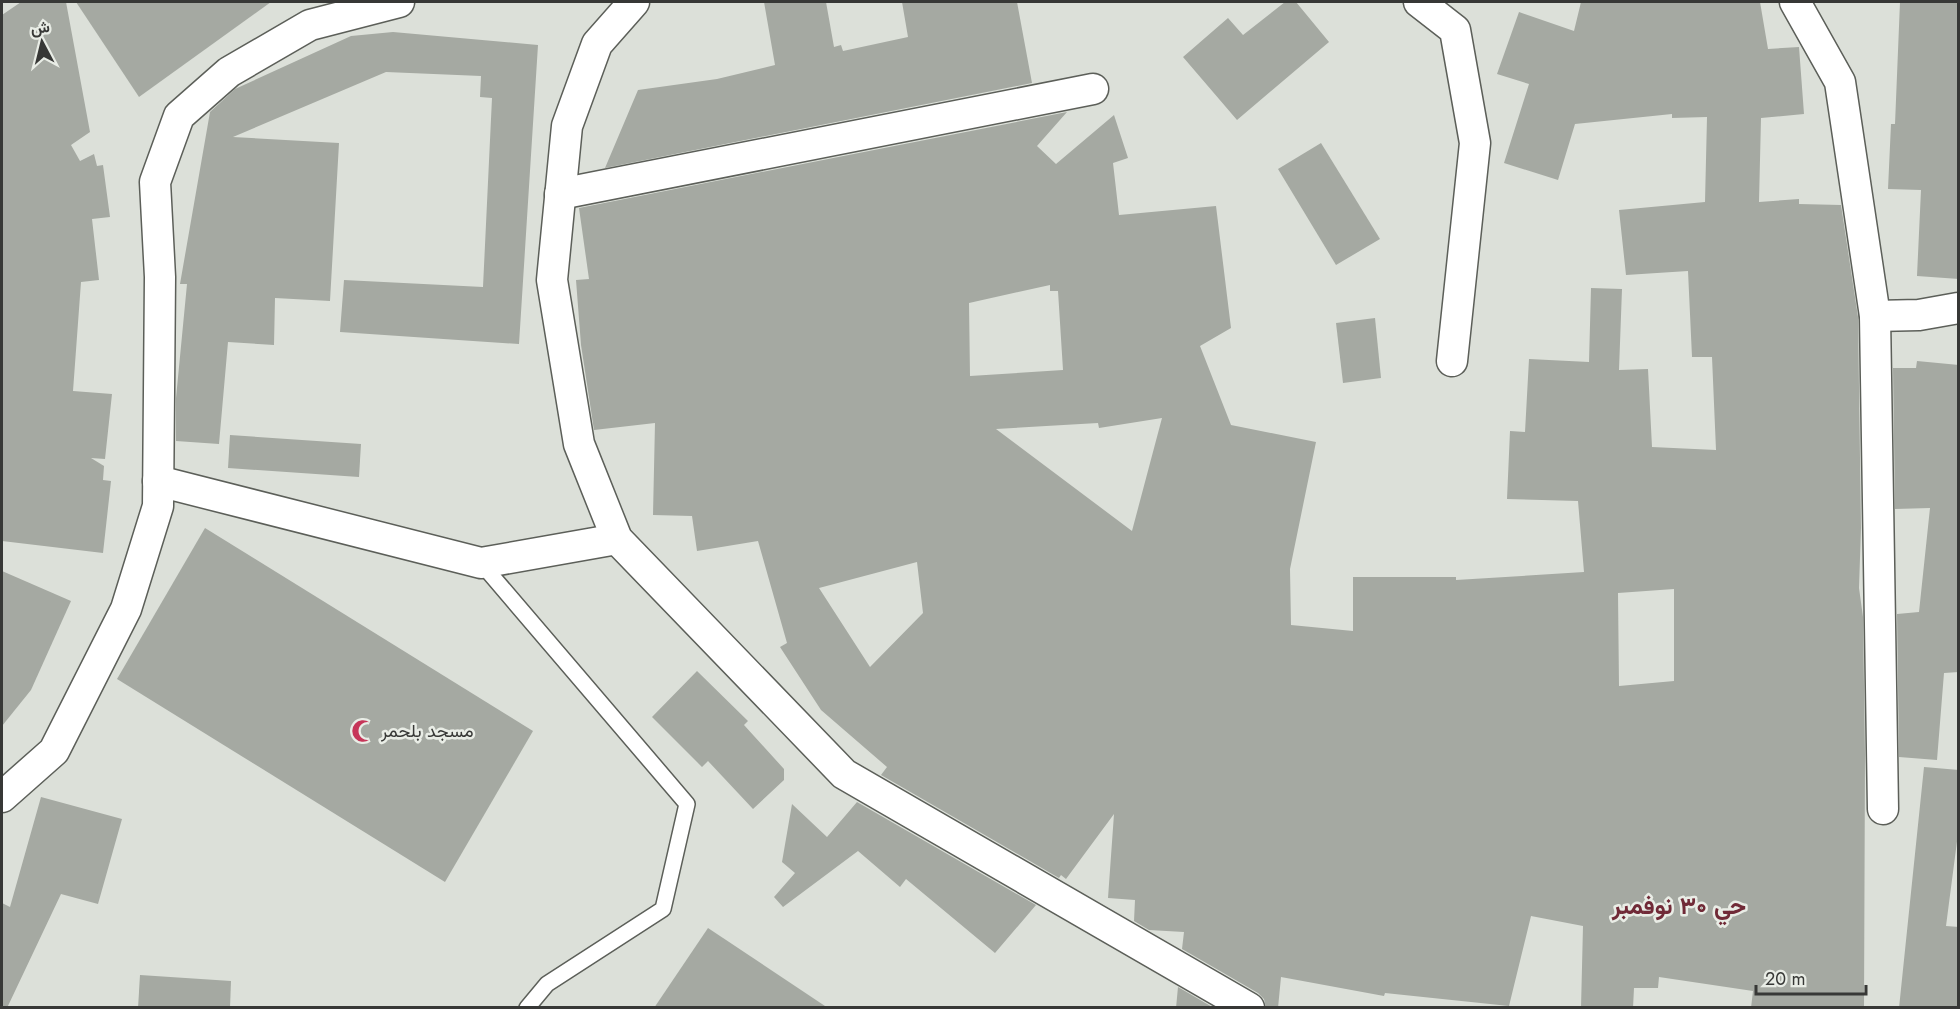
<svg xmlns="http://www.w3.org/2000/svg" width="1960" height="1009" font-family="Jost,Vazirmatn,sans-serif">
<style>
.building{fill:#a5a9a2;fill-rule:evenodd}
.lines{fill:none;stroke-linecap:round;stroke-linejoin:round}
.lane-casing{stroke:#5c5f59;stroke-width:18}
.street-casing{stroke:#5c5f59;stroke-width:33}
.lane{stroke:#fff;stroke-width:15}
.street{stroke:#fff;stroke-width:30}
.labels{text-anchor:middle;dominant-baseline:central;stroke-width:5;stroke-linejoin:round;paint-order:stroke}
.poi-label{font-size:18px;fill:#373836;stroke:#e9ede6;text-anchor:start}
.district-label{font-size:24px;font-weight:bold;fill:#702a37;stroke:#e9ede6}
</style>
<rect width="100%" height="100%" fill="#dce0d9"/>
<g class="building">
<polygon points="21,2 66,2 90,132 71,145 80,161 94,154 97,166 103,165 110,217 92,219 99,280 81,282 73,391 112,394 105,459 91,458 104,466 103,480 111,481 103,553 2,541 2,15"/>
<polygon points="76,2 271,2 139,97"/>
<polygon points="764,2 826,2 834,47 841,45 843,51 908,37 902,2 1017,2 1032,83 605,168 638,90 717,79 775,65"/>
<polygon points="1285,2 1296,2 1329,42 1237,120 1183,57 1228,18 1243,35"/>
<path d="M 1581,2 L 1760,2 L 1768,49 L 1799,47 L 1804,114 L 1761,118 L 1759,202 L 1799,199 L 1799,204 L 1841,205 L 1858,317 L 1861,528 L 1859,588 L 1863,617 L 1865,755 L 1864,1008 L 1751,1008 L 1753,991 L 1659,977 L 1658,988 L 1634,988 L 1633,1008 L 1581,1008 L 1583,926 L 1531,916 L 1509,1006 L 1385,993 L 1384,996 L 1281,977 L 1278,1008 L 1266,1008 L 1264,999 L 1258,993 L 1182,949 L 1184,932 L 1149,930 L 1134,921 L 1135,900 L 1108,898 L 1114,814 L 1066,879 L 1061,875 L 1059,878 L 881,775 L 887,767 L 821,710 L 780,647 L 787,643 L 758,541 L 697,551 L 692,516 L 653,515 L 655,423 L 594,430 L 581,345 L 576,280 L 589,279 L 579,208 L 1067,112 L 1037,146 L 1056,164 L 1114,115 L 1128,158 L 1113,163 L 1119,215 L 1216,206 L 1231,328 L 1200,346 L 1231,425 L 1316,442 L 1290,569 L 1291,625 L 1353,631 L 1353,577 L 1456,577 L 1456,580 L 1584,572 L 1578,501 L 1507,499 L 1510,431 L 1525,432 L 1529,359 L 1589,362 L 1591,288 L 1622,289 L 1619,370 L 1648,369 L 1652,447 L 1716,450 L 1712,357 L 1692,357 L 1688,271 L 1626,275 L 1619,210 L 1705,202 L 1707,117 L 1672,118 L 1672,114 L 1575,124 L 1558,180 L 1504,163 L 1529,84 L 1497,74 L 1519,12 L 1574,31 ZM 1050,285 L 1050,291 L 1058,291 L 1063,370 L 970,376 L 969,303 ZM 1162,418 L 1132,531 L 996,429 L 1098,423 L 1099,428 ZM 917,562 L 923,613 L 870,667 L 819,588 ZM 1674,589 L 1674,681 L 1619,686 L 1618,593 Z"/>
<polygon points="1900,2 1959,2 1959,279 1917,276 1921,190 1888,189 1891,124 1895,124"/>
<polygon points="393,32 538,45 519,344 340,332 344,280 483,287 492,98 480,97 481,76 386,72 233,137 339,143 330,301 275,298 274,345 228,342 219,444 176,441 176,398 187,284 180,284 210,112 235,89 351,36"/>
<polygon points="1321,143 1380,239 1336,265 1278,169"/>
<polygon points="1375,318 1381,378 1343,383 1336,323"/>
<polygon points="1917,361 1959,365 1959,672 1944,673 1937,760 1899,757 1897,614 1919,612 1930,508 1895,509 1893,368 1916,368"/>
<polygon points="230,435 361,444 359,477 228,468"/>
<polygon points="205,528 533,731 445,882 117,679"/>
<polygon points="2,571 71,601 31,690 2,726"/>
<polygon points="697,671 748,721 744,725 784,769 784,780 753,809 708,761 702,767 652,717"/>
<polygon points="1924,767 1959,770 1959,826 1946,926 1959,927 1959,1008 1899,1008"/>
<polygon points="41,797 122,819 98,904 61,894 7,1008 2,1008 2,903 10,907"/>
<polygon points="857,802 1036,905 995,953 906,879 900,887 858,851 783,907 774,897 795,873 782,862 792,804 827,837"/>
<polygon points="708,928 828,1008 654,1008"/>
<polygon points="140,975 231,981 230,1008 138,1008"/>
<polygon points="1178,987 1214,1008 1176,1008"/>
</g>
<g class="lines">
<g class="lane-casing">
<polyline id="lane" points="481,563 687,804 663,909 547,984 527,1008"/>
</g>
<g class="street-casing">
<g id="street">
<polyline points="634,2 597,44 567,126 552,280 579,444 617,539 844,774 1249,1008"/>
<polyline points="1419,2 1455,30 1475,143 1452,361"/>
<polyline points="1795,2 1840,82 1875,316 1883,809"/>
<polyline points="560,194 1093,89"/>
<polyline points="1875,316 1919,315 1958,308"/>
<polyline points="158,481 481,563 617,539"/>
<polyline points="2,797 54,751 126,609 158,506 160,277 155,182 179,116 229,72 310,25 399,2"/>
</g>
</g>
<use href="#lane" class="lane"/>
<use href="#street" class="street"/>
</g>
<defs>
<g id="mosque-bare" transform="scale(1.8)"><path d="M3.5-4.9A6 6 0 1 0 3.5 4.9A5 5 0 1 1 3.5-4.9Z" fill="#c63659" stroke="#e9ede6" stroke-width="2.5" paint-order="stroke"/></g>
</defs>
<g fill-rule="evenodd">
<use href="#mosque-bare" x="363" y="731"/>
</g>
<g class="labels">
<g class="poi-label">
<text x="381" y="731">مسجد بلحمر</text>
</g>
<g class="district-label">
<text x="1679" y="905">حي ۳۰ نوفمبر</text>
</g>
</g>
<rect width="1960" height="1009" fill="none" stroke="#373836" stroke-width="6"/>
<g transform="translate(42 42) rotate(353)" stroke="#e9ede6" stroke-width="4.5" paint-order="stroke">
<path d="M0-4.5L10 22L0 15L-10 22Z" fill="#373836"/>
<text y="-9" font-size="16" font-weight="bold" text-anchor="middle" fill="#373836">ش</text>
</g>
<path d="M1756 985v9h110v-9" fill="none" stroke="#373836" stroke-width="3"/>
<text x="1765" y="985" font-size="18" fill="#373836" stroke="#e9ede6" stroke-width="4.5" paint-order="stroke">20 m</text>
</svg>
